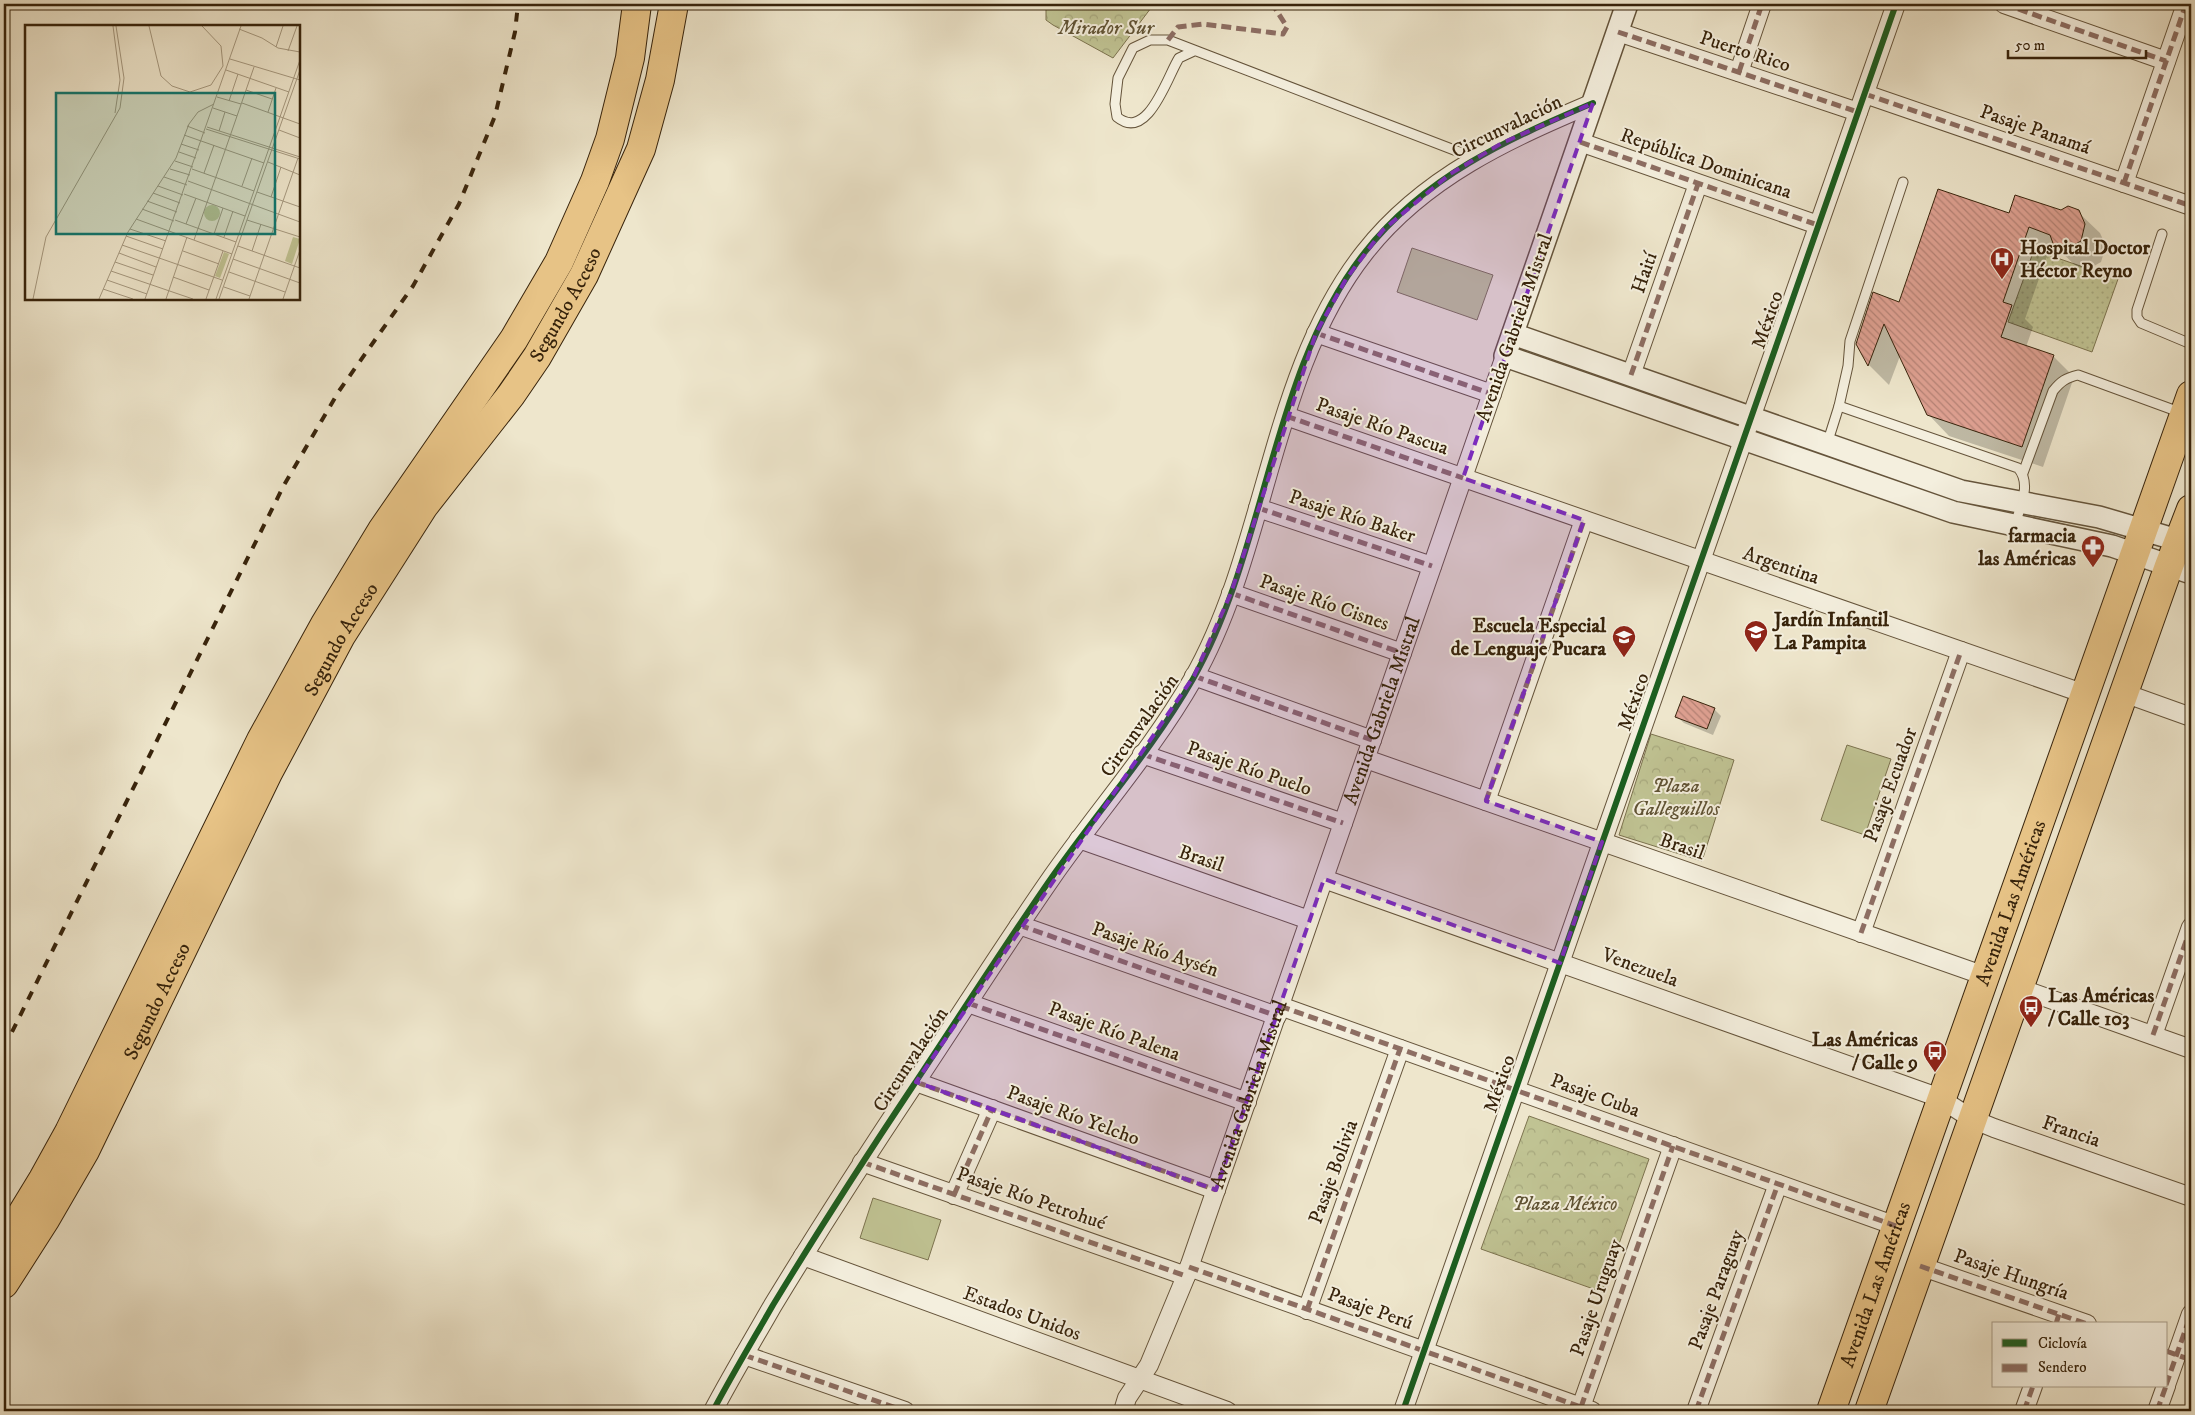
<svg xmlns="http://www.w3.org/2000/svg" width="2195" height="1415" font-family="'IM FELL DW Pica',serif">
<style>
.grass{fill:url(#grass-dots);stroke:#7c734f}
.park{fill:url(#park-crowns);stroke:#7c734f}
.garden{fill:#c0c393;stroke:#7c734f}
.shadow{fill:#0003}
.building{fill:url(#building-back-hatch);stroke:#37230b}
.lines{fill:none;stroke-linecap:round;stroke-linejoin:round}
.service-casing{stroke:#65543b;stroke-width:11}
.minor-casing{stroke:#65543b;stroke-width:20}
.tertiary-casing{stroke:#65543b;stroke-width:24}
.primary-casing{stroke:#37230b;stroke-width:30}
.service{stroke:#f4efde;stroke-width:9}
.minor{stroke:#f4efde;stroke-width:18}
.tertiary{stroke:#f4efde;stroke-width:21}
.primary{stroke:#e7c386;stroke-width:28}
.rail{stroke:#37230b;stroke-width:4;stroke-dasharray:9 9;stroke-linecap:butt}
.quiet{stroke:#8d6e63;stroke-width:5;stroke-dasharray:10 5;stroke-linecap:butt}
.cycleway-casing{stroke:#f4efde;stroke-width:9}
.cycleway{stroke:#1b5e20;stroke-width:6}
.marked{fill:#7b2cbf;fill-opacity:0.2;stroke:#7b2cbf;stroke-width:4;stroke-dasharray:10 6;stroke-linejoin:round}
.labels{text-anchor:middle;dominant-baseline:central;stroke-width:4;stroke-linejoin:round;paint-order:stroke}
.park-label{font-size:20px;font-style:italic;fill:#605334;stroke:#f4efde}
.street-label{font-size:20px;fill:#37230b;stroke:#f4efde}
.poi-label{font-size:20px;font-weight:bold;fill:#37230b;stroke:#f4efde;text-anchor:start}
.inset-road{fill:none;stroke:#a5987f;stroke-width:1}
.view{fill:#0f766e;fill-opacity:0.15;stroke:#0f766e;stroke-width:2.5}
.inset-edge{fill:none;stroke:#37230b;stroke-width:2.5}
</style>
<defs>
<pattern id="grass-dots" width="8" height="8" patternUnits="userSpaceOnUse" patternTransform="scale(1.25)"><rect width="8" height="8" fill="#c0c393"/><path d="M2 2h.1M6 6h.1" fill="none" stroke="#a6a77d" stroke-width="1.8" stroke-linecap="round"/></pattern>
<pattern id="park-crowns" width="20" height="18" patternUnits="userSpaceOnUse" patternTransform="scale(1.25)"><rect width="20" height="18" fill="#c0c393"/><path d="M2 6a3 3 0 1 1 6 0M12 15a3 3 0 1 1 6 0" fill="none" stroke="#a6a77d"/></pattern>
<pattern id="building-back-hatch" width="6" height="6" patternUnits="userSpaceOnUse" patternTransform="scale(1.25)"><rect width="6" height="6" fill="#dea091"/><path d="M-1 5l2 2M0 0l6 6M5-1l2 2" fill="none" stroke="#b58275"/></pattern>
</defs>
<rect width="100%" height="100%" fill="#eee6cc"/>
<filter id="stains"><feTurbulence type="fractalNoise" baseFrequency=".004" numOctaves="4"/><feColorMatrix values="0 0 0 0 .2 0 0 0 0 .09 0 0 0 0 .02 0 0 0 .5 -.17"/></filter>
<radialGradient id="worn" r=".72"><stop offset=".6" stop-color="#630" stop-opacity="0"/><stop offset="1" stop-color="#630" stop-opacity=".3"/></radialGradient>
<polygon class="grass" points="2034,250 2118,279 2092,352 2008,322"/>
<g class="park">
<polygon points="1046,4 1154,4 1113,58 1053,25 1046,20"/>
<polygon points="1651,734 1734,760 1702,861 1619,835"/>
<polygon points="1529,1116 1649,1159 1602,1292 1481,1249"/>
</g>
<g class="garden">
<polygon points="1412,248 1493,275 1477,320 1397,292"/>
<polygon points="1847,745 1891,759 1865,835 1821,820"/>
<polygon points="873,1198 941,1220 928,1260 860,1238"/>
</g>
<g class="shadow">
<polygon points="2078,212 2100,233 2106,246 2101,262 2087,270 2076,266 2060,251 2050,247 2025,319 2033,327 2026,347 2053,356 2074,377 2043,467 1949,436 1928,414 1900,356 1889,385 1869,365 1857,343 2009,215"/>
<polygon points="1714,709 1721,716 1713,735 1684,723 1677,717"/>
<polygon points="2191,1391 2191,1411 2183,1411"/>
</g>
<g class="building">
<polygon points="1938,189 2009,213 2015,195 2061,210 2068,206 2079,210 2085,224 2081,241 2065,250 2054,246 2050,235 2029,227 2003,302 2012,305 2001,337 2054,355 2022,447 1927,415 1884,324 1868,366 1856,344 1873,292 1899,302"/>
<polygon points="1683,696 1715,708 1707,729 1675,717"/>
</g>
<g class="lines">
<g class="service-casing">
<g id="service">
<path d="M 1194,51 L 1179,58 C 1167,77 1148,142 1117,117 L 1115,104 L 1118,78 L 1133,48 L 1150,40 L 1168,40 L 1475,158"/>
<polyline points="2162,234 2137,310 2137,317 2141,323 2191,344"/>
<path d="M 1839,406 L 2018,468 C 2032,484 2020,506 2015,525"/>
<polyline points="1827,444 1839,406 1848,366 1850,341 1903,182"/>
<path d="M 2023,473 L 2053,391 C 2061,381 2066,378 2078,375 L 2182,413"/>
</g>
</g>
<g class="minor-casing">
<g id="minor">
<polyline points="2004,4 2166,61"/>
<polyline points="1618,32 1858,112"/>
<polyline points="1739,72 1762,4"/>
<polyline points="1865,94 2191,206"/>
<polyline points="1580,142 1818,225"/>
<polyline points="2124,183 2186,4"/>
<polyline points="1316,333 1492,394"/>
<polyline points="1631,375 1698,184"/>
<polyline points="1286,416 2085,694"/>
<polyline points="1258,508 1432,566"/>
<polyline points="1231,593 1402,653"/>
<polyline points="1194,676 1372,740"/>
<polyline points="2124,693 2191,717"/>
<polyline points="1142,754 1343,823"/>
<polyline points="1366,759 1985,976"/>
<polyline points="1486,801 1584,520"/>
<polyline points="1079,839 1309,920"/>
<polyline points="1324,879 1929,1094 1941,1099 1972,1119 1994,1128 2191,1197"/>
<polyline points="1019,925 1277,1016"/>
<polyline points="1861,933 1961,651"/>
<polyline points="2019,988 2191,1049"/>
<polyline points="968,1003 1247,1102"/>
<polyline points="1280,1006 1896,1226"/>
<polyline points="2153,1035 2191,927"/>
<polyline points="916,1082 1216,1190"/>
<polyline points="862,1162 1186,1276"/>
<polyline points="954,1195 992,1109"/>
<polyline points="803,1256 1227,1411"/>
<polyline points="1920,1266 2087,1324"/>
<polyline points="1189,1267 1592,1411"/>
<polyline points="1307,1310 1400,1049"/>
<polyline points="744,1355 905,1411"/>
<polyline points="2166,1385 2191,1314"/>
<polyline points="1581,1407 1673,1146"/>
<path d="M 713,1411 C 732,1375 753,1340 773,1305 C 818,1231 865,1158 913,1086 C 959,1017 1004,946 1052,877 C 1098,811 1153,749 1193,679 C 1268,547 1270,372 1365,252 C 1424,177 1508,139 1593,103"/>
<path id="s1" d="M 1123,1411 L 1127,1398 L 1149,1365 L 1186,1276 L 1505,356"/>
<polyline points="1403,1411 1896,4"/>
<polyline points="1696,1411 1778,1184"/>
<polyline points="2024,1411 2033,1386"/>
<polyline points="2157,1411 2166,1386"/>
</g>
</g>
<g class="tertiary-casing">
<g id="tertiary">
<polyline points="1627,4 1505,356 1953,512 2112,546 2191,573"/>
<polyline points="1513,334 1961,491 2099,517 2191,544"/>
</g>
</g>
<g class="primary-casing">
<g id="primary">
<polyline points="4,1243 43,1179 69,1132 261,740 325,624 382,530 514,339 559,262 595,181 610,139 630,58 637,4"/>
<path id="s2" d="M 4,1284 L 45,1220 L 85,1151 L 268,773 L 341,636 L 424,506 L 511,395 L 537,357 L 584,275 L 641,149 L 660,80 L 674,4"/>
<path id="s3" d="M 1831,1411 L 2191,395"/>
<polyline points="1869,1411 2169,566 2191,509"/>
</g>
</g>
<use href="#service" class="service"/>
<use href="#minor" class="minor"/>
<use href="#tertiary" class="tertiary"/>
<use href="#primary" class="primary"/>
<polyline class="rail" points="4,1048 284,485 339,391 413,286 459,204 495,116 515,32 518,4"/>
<g class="quiet">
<polyline points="2004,4 2166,61"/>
<polyline points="1618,32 1858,112"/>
<polyline points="1168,40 1178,27 1203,24 1283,34 1287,27 1275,8 1264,4"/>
<polyline points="1739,72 1762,4"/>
<polyline points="1865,94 2191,206"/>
<polyline points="1580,142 1818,225"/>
<polyline points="2124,183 2186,4"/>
<polyline points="1316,333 1492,394"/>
<polyline points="1631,375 1698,184"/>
<polyline points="1286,416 1463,478"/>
<polyline points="1258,508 1432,566"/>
<polyline points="1231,593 1402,653"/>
<polyline points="1194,676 1372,740"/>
<polyline points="1142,754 1343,823"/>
<polyline points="1486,801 1584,520"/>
<polyline points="1019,925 1277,1016"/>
<polyline points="1861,933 1961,651"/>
<polyline points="968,1003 1247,1102"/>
<polyline points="1280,1006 1896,1226"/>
<polyline points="2153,1035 2191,927"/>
<polyline points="916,1082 1216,1190"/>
<polyline points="862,1162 1186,1276"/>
<polyline points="954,1195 992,1109"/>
<polyline points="1920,1266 2087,1324"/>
<polyline points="1189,1267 1592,1411"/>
<polyline points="1307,1310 1400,1049"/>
<polyline points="2056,1324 2059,1314"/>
<polyline points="2166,1351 2191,1360"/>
<polyline points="744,1355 905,1411"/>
<polyline points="2166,1385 2191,1314"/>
<polyline points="1581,1407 1673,1146"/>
<polyline points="1696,1411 1778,1184"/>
<polyline points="2024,1411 2033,1386"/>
<polyline points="2157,1411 2166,1386"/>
</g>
<g class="cycleway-casing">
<g id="cycleway">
<path d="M 713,1411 C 732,1375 753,1340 773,1305 C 818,1231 865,1158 913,1086 C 959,1017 1004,946 1052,877 C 1098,811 1153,749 1193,679 C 1268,547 1270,372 1365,252 C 1424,177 1508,139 1593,103"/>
<polyline points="1403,1411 1896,4"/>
</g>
</g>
<use href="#cycleway" class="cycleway"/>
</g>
<path class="marked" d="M 1593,103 L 1463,478 L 1584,520 L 1486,801 L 1602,842 L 1560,963 L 1324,879 L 1216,1190 L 916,1082 L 1194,676 L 1231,593 L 1316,333 L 1346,279 L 1383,230 L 1450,174 L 1502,143 Z"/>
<defs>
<g id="hospital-pin" transform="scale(1.25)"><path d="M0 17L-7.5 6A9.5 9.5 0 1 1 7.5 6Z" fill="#8f2418" stroke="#f4efde"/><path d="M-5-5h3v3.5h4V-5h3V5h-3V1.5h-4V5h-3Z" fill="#fff"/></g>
<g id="pharmacy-pin" transform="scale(1.25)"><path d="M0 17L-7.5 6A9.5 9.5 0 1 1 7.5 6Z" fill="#8f2418" stroke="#f4efde"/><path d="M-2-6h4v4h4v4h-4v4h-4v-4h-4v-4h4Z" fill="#fff"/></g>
<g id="school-pin" transform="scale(1.25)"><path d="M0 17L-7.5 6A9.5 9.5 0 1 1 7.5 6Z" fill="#8f2418" stroke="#f4efde"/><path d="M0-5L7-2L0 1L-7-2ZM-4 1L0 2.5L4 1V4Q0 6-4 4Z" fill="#fff"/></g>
<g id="bus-pin" transform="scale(1.25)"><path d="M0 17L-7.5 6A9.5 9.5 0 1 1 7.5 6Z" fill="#8f2418" stroke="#f4efde"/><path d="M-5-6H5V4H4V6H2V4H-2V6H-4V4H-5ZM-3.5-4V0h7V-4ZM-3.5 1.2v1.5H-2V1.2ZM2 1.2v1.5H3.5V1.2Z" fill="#fff"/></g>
</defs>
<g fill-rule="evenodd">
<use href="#hospital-pin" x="2002" y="259"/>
<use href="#pharmacy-pin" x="2093" y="547"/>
<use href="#school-pin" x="1756" y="632"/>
<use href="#school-pin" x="1624" y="637"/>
<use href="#bus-pin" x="2031" y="1007"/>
<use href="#bus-pin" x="1935" y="1052"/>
</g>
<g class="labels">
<g class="park-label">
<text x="1106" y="28">Mirador Sur</text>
<text x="1676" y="786">Plaza<tspan x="1676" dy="23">Galleguillos</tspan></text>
<text x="1565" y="1204">Plaza México</text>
</g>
<g class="street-label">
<text transform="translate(1745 52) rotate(18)">Puerto Rico</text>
<text transform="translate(1507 127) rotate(-26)">Circunvalación</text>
<text transform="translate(2035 130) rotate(19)">Pasaje Panamá</text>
<text transform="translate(1706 164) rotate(19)">República Dominicana</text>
<text transform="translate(1645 273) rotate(-71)">Haití</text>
<text stroke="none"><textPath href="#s2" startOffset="1132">Segundo Acceso</textPath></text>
<text transform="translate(1768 320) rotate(-71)">México</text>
<text transform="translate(1515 328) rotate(-71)">Avenida Gabriela Mistral</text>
<text transform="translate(1382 427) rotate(19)">Pasaje Río Pascua</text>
<text transform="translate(1352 517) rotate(18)">Pasaje Río Baker</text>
<text transform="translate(1781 566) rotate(19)">Argentina</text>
<text transform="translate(1324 603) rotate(19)">Pasaje Río Cisnes</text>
<text stroke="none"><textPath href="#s2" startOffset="728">Segundo Acceso</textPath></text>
<text transform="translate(1634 702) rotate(-71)">México</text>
<text stroke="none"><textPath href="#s1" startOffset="748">Avenida Gabriela Mistral</textPath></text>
<text transform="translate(1140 726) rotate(-55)">Circunvalación</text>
<text transform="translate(1249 769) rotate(19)">Pasaje Río Puelo</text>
<text transform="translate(1891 785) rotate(-70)">Pasaje Ecuador</text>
<text transform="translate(1682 847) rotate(19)">Brasil</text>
<text transform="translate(1201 859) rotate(19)">Brasil</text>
<text stroke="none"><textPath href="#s3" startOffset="539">Avenida Las Américas</textPath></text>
<text transform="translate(1155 950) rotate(19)">Pasaje Río Aysén</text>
<text transform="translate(1640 968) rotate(20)">Venezuela</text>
<text stroke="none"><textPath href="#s2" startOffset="322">Segundo Acceso</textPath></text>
<text transform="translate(1114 1032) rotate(20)">Pasaje Río Palena</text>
<text transform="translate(911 1060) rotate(-57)">Circunvalación</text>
<text transform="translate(1500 1084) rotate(-71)">México</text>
<text stroke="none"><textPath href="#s1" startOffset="342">Avenida Gabriela Mistral</textPath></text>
<text transform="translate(1595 1096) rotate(20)">Pasaje Cuba</text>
<text transform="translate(1073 1116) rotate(20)">Pasaje Río Yelcho</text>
<text transform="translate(2071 1132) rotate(19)">Francia</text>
<text transform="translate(1334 1172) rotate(-70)">Pasaje Bolivia</text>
<text transform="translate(1031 1199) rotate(19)">Pasaje Río Petrohué</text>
<text transform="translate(2011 1275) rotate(19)">Pasaje Hungría</text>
<text stroke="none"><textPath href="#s3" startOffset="134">Avenida Las Américas</textPath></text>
<text transform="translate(1717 1290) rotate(-70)">Pasaje Paraguay</text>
<text transform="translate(1597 1298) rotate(-71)">Pasaje Uruguay</text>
<text transform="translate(1370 1309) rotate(20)">Pasaje Perú</text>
<text transform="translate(1022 1314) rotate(20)">Estados Unidos</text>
</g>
<g class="poi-label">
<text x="2020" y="248">Hospital Doctor<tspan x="2020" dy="23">Héctor Reyno</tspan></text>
<text x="2076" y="536" text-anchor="end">farmacia<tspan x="2076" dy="23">las Américas</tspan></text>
<text x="1774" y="620">Jardín Infantil<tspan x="1774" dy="23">La Pampita</tspan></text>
<text x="1606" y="626" text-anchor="end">Escuela Especial<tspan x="1606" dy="23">de Lenguaje Pucara</tspan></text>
<text x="2048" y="996">Las Américas<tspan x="2048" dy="23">/ Calle 103</tspan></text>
<text x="1918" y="1040" text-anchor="end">Las Américas<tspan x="1918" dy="23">/ Calle 9</tspan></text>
</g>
</g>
<g transform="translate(25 25)">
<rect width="275" height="275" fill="#eee6cc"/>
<path d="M179 188a8 8 0 1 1 16 0a8 8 0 1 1-16 0ZM 268,212 L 275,214 L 267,239 L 260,236 ZM 199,227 L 204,229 L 195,253 L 190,251 Z" fill="#c0c393"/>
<path class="inset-road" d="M 88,1 L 95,55 L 90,88M 124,1 L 136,51 L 147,61 L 165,67 L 186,60 L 198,41 L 196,21 L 177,1M 214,4 L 237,13 L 253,23 L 275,27M 251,22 L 258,1M 263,26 L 272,1M 205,34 L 275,55M 201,45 L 264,67M 221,65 L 247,74M 192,72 L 216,79M 204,76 L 213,49M 217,78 L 275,99M 188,83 L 212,91M 243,87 L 251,63M 162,101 L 180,108M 182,102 L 275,132M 181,104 L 275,134M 254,105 L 275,113M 194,106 L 200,87M 159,110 L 239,138M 156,119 L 174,125M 154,127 L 171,133M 150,136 L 168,142M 243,137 L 275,150M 145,144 L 165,150M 167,144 L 229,166M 179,148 L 189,120M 139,152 L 162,160M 163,156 L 275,197M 133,161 L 158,170M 217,161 L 227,133M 232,167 L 275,182M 128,168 L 155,178M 159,169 L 220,191M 246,172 L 256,142M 122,176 L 152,187M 117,184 L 149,196M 111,194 L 207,229M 150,195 L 211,217M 222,195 L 275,212M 161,199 L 171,173M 105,204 L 141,216M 189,209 L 198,183M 101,211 L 138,224M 199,212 L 208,186M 169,215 L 229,42M 97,220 L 197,255M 213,221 L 275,243M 158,226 L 194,239M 227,226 L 236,199M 94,228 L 131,242M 208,234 L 275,258M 90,237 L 128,250M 86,246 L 168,274M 204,247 L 260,267M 148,252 L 184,265M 82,255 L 122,269M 199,262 L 225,271M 78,264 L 108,274M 8,274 L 21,212 L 95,83 L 99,53 L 91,1M 74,274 L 103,207 L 151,133 L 164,99 L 173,87 L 189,79M 120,274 L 216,1M 141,274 L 162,212M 181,274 L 198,226M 191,274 L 275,35M 194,274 L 275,45M 224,274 L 273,133M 258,274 L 275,225"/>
<path class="view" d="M 31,68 L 250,68 L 250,209 L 31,209 Z"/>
<rect width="275" height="275" class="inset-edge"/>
</g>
<rect width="2195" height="1415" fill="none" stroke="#eee6cc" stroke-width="20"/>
<rect x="5" y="5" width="2185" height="1405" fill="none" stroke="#37230b" stroke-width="2.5"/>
<rect x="10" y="10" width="2175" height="1395" fill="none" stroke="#37230b"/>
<rect x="1992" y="1322" width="175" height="65" fill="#f4efde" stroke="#a89d8a"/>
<rect x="2002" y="1339" width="25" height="8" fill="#1b5e20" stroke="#a89d8a"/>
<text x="2038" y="1348" font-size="15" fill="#37230b">Ciclovía</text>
<rect x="2002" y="1364" width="25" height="8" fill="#8d6e63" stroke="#a89d8a"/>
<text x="2038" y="1372" font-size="15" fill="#37230b">Sendero</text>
<path d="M2008 50v8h138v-8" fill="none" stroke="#37230b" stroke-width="2.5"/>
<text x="2015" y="50" font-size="15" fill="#37230b" stroke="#f4efde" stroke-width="4" paint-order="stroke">50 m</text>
<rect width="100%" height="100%" filter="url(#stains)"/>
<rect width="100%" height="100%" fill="url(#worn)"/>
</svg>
